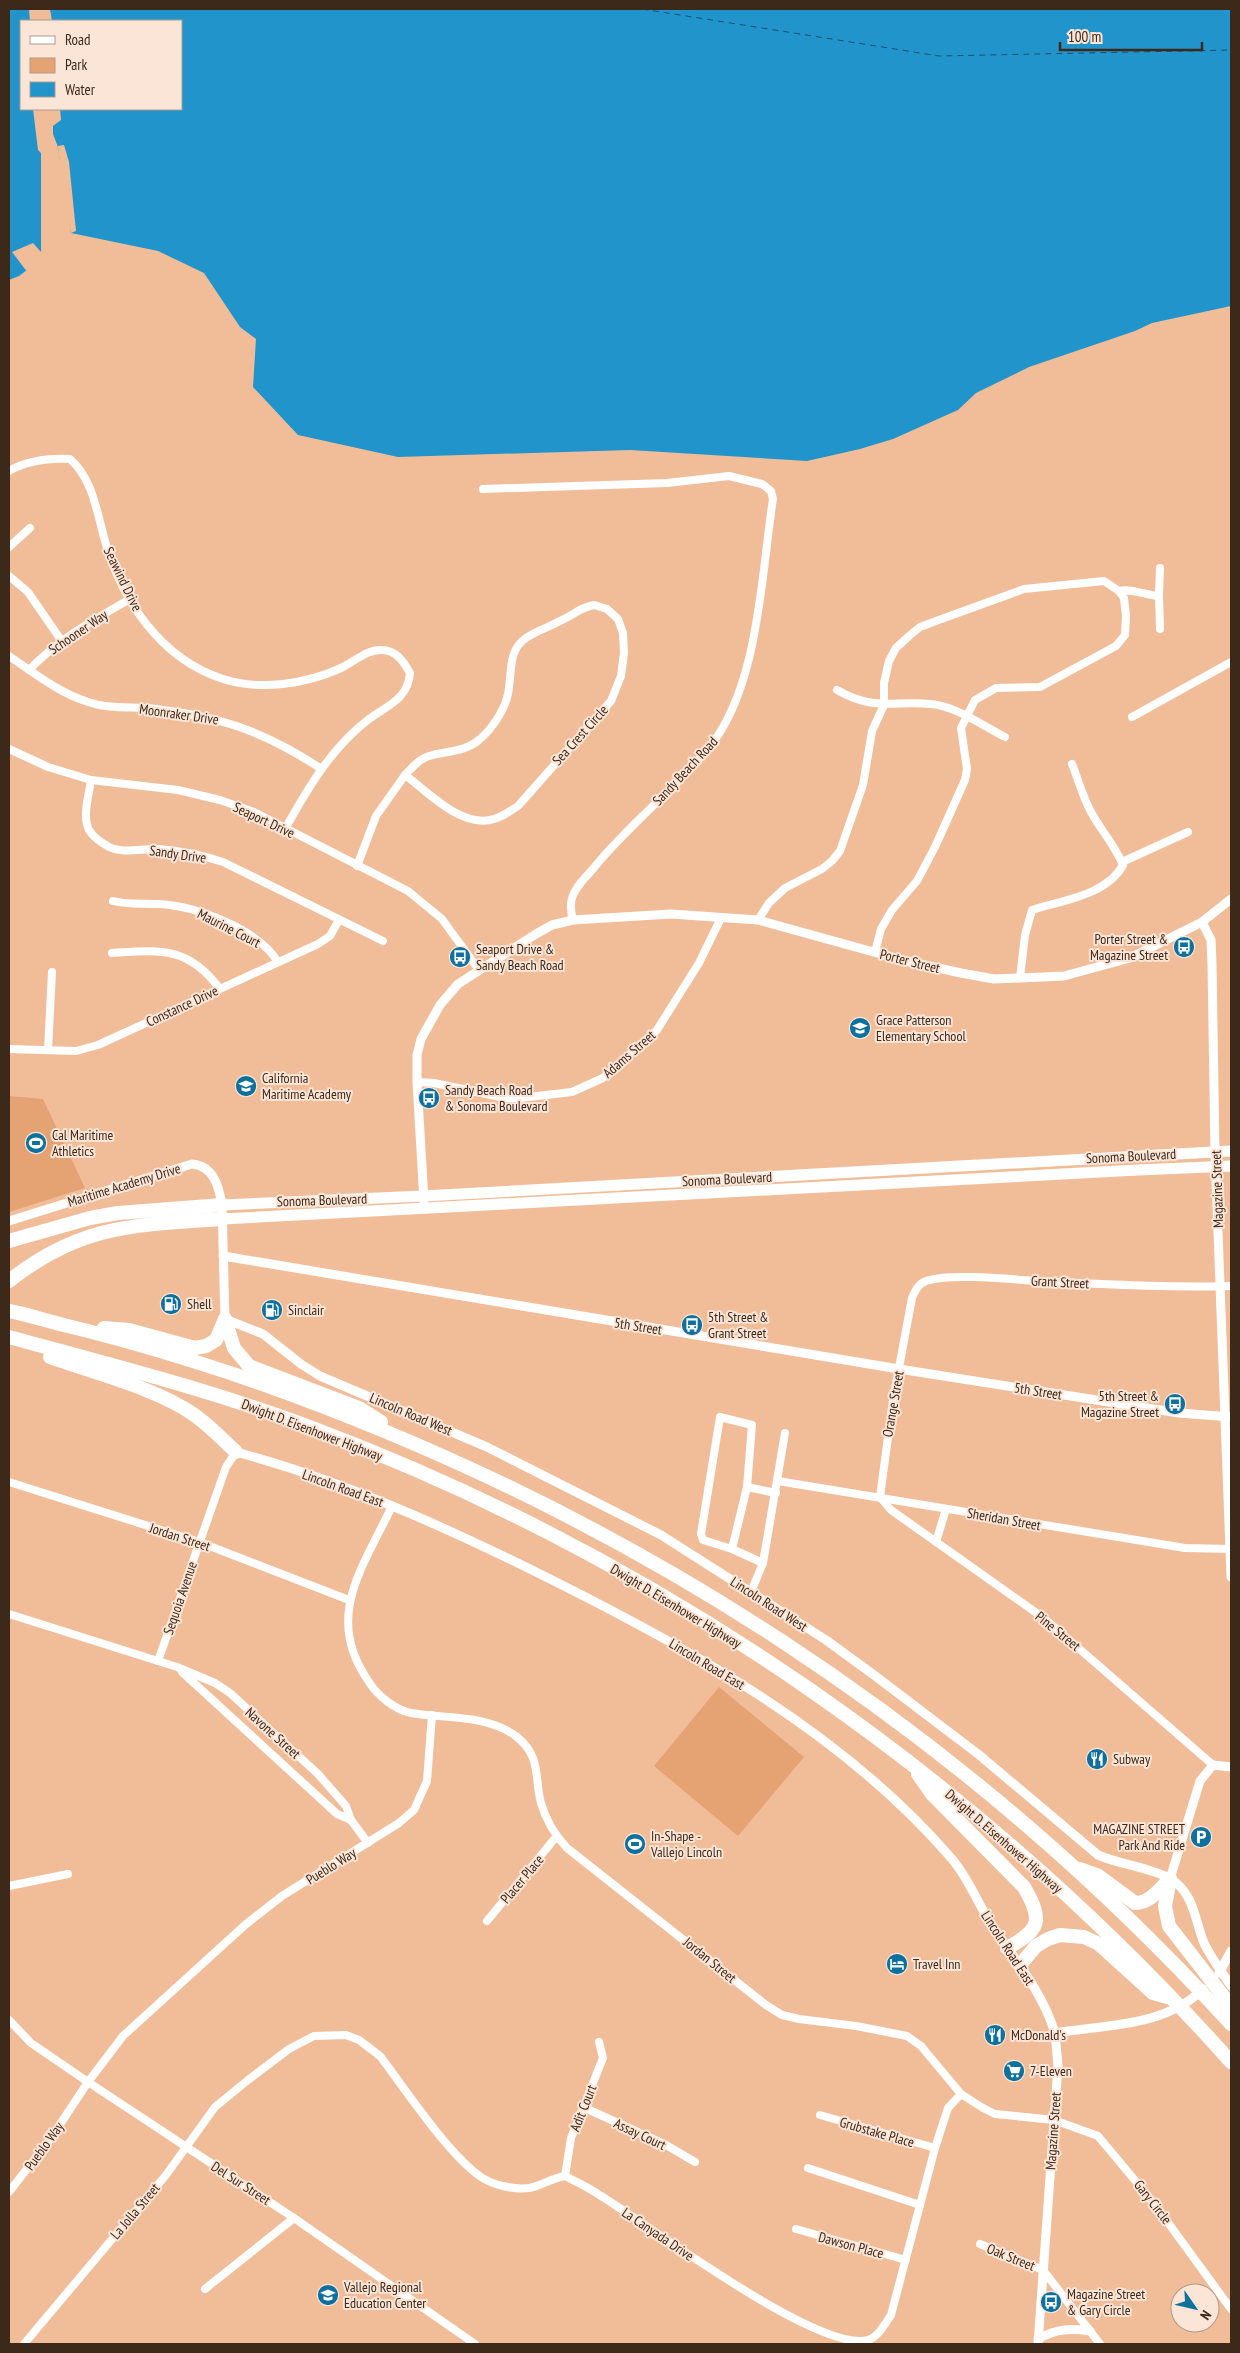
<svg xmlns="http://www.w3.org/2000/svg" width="1240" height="2353" font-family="'PT Sans Narrow',sans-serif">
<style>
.green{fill:#e5a272}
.water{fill:#2194cc}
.pier{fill:#f1bd99}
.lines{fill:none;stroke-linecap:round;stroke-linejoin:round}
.ferry{stroke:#18506e;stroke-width:1;stroke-dasharray:6 5;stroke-linecap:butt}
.minor{stroke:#fff;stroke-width:8}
.tertiary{stroke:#fff;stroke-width:9}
.primary{stroke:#fff;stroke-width:11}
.motorway{stroke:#fff;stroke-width:14}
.labels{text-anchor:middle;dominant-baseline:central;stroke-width:4;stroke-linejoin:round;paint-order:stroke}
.street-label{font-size:14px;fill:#3d291a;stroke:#fbe5d7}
.poi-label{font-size:14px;fill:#3d291a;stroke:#fbe5d7;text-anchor:start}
</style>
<rect width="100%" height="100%" fill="#f1bd99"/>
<g class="green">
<polygon points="9,1096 43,1099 85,1188 9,1212"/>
<polygon points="719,1687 804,1757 738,1836 654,1766"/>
</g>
<g class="water">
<polygon points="9,9 29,9 30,21 21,21 21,109 37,109 40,150 48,152 50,253 19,276 9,280"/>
<polygon points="50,9 1231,9 1231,306 1152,323 1135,331 1029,367 976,393 958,410 893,439 860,449 807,461 630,450 398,457 298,435 253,387 256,339 240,327 204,273 158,251 71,233 58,147 53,134 53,126 61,120 60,109 181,109 181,21 52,21"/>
</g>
<g class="pier">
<polygon points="33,109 40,109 43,148 47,149 51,154 52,217 50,256 44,261 43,259 28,273 12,252 33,243 41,252 41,153 38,150"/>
<polygon points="64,145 69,162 76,231 71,233 64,198 58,146"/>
</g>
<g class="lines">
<polyline class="ferry" points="642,9 939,56 1231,50"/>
<g class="minor">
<path d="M 9,471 C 28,460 48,458 70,459 C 93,479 97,513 105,541 C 122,601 161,659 223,679 C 260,691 306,684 341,668 C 354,662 367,649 382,650 C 396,650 404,662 410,673 C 408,699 388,705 369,719 C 331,748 308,788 285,829"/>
<path d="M 483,489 L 667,483 L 729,476 L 762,484 L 771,491 L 773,499 C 761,576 759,688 708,749 C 672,792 627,826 592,870 C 585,878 575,887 572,898 C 570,905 571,913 573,920"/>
<polyline points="9,547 30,528"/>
<polyline points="9,576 28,592 61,640"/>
<path d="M 1119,591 C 1132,588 1145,595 1159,596 L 1160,568"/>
<polyline points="1159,596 1160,629"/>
<path d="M 594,605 L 607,609 L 618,619 L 623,633 L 624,653 L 621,676 L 611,701 L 518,806 C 509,812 501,818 490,820 C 459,826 428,792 405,775 C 413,767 419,759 429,756 C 446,751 466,752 480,739 C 491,730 503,712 507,698 C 513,678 506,651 526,638 C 536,631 549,627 560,621 C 576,614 576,609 594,605 Z"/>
<path d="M 9,656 C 34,673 59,693 88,702 C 111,710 133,706 156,709 C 222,717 265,732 320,768"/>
<path d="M 29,670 C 60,638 92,621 130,599"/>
<path d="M 837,690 C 876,712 892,700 931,704 C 956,706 983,726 1005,737"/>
<polyline points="1132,717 1231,662"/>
<polyline points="9,749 48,767 91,780 178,790 220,800 254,812 408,891 442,919 479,970"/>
<path d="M 91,780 C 89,795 82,816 89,830 C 93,837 102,843 109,847 C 124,854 143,848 159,849 C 181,851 202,855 223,862 L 383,941"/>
<polyline points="1122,862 1188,832"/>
<polyline points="357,866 376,816 405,775"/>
<path d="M 113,901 C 128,905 143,903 159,904 C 196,906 258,929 278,962"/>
<polyline points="758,920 769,903 785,888 822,869 832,861 840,851 863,785 872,731 884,705 884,683 889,661 896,648 909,636 920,627 936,621 1024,589 1104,581 1119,591 1124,598 1126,616 1125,635 1116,646 1040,687 996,688 975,700 961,728 967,769 965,780 935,847 917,881 892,910 881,929 875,952"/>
<path d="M 112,953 C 159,950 188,946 219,988"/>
<path d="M 1020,978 L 1025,935 L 1032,910 C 1063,900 1107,895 1123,865 C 1114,843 1099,829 1089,808 C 1082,794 1078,779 1072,764"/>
<polyline points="9,1049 76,1051 98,1045 318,944 330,936 339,920"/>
<polyline points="48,1050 52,972"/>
<polyline points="417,1082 434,1083 505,1098 520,1098 572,1092 603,1078 657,1030 699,963 721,918"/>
<polyline points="778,1481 1185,1548 1231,1549"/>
<polyline points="9,1482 199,1542 349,1600"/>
<polyline points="747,1487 776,1493"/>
<path d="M 392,1506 C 363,1568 323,1617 369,1682 C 377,1695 395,1710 411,1713 C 445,1719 488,1714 517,1737 C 542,1757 534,1778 541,1803 C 546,1821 554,1834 567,1848 L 766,2005 L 782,2015 L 799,2019 L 856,2026 L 907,2036 L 921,2046 L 961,2094 L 983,2108 L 995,2114 L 1054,2120 L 1098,2136 L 1153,2202 L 1231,2309"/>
<polyline points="936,1542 946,1509"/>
<polyline points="732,1549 703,1540 701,1534 720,1417 752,1425 747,1487 732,1549 763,1563"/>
<polyline points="751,1592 763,1563 785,1433"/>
<polyline points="9,1614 177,1667 215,1683 230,1693 318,1774 346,1806 351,1820 368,1843"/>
<polyline points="158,1661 226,1467 236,1452"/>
<polyline points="182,1672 325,1803 337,1814 351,1820"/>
<path d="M 1213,1765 L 1045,1619 L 891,1510 L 880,1497 L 893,1400 L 912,1298 C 915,1291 918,1284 926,1281 C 949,1273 1009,1279 1036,1281 C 1101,1284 1166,1288 1231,1286"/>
<polyline points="9,1886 68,1874"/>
<polyline points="487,1921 556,1837"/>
<polyline points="9,2020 31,2043 88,2082 294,2218 475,2344"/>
<polyline points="583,2107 666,2145 695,2162"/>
<polyline points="820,2115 935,2148"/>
<polyline points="808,2168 920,2205"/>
<polyline points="565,2176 571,2138 603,2058 599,2042"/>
<polyline points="9,2192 51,2138 88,2082 123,2036 245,1925 282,1896 399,1823 414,1810 427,1781 432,1715"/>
<polyline points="796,2229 906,2260"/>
<polyline points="980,2244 1043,2270 1100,2344"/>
<polyline points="205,2289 294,2218"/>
<path d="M 24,2344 L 166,2175 L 215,2107 L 248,2080 L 289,2049 L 314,2036 L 346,2035 L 359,2040 L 380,2056 C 406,2090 447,2153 481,2177 C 493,2185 513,2190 529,2188 C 541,2186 552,2178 565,2176 C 577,2182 590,2188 601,2196 C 649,2225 818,2353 868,2340 C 879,2336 885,2324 891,2315 L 935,2148 L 948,2108 L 961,2094"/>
</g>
<g class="tertiary">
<polyline points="1202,922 1211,940 1212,964 1215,1152 1231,1577"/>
<polyline points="424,1201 417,1082 417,1055 421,1039 440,1005 458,984 536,934 552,925 573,920 671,914 758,920 906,961 961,973 994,979 1020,978 1064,976 1130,958 1202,922 1231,899"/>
<path d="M 9,1221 L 192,1164 C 214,1166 219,1187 222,1205 L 225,1319 L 263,1334 L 301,1364 L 320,1376 L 487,1447 L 661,1535 L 826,1640 L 874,1675 L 978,1754 L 1098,1855 C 1121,1865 1149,1867 1171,1879 C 1194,1893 1195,1921 1204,1943 C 1211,1958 1222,1972 1231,1986"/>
<polyline points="223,1256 899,1369 1179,1413 1231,1417"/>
<path d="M 236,1452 C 341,1480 443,1526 540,1574 C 689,1648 842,1731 952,1859 C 970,1880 979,1907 995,1930 C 1018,1963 1043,1994 1055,2033"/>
<polyline points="1170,1879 1200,1781 1213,1765 1231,1767"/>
<polyline points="1219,1973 1231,1951"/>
<path d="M 1038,2339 C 1056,2329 1070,2328 1090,2331"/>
<path d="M 1038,2344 L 1058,2066 L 1055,2033 C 1104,2025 1165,2027 1203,1989"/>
</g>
<g class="primary">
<polyline points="222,1205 423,1196 1231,1151"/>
<polyline points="223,1219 1138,1170 1231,1166"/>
</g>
<g class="motorway">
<polyline points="9,1241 90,1218 118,1213 222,1205"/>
<path d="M 9,1281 C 81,1224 135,1225 223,1219"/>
<path d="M 9,1311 C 30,1315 50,1322 72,1327 C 133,1342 192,1360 251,1380 C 628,1512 962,1729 1231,2024"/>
<polyline points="225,1319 234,1348 249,1366 359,1408 381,1422"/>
<polyline points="104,1328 129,1330 195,1348 206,1346 216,1340 225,1319"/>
<path d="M 9,1337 C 111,1365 215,1391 315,1429 C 665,1561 982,1783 1231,2062"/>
<path d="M 50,1357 C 94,1373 156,1388 193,1414 C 209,1425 222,1439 236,1452"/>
<path d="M 918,1774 L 932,1794 L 1024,1887 C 1043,1920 1041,1930 1007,1948"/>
<path d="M 1080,1869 L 1097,1875 L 1135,1903 C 1150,1903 1160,1889 1170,1879"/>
<polyline points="1170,1879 1165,1906 1169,1926 1231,2006"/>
<polyline points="1020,1965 1036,1946 1048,1939 1060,1935 1084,1937 1099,1944 1153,1993 1171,1998"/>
</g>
</g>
<defs>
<g id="bus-disc" transform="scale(1.125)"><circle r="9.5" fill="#0d709d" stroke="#fbe5d7"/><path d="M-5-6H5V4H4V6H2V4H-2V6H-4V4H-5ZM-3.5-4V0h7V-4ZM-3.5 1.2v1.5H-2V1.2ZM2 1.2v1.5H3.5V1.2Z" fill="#fff"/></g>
<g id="school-disc" transform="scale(1.125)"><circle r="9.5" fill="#0d709d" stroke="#fbe5d7"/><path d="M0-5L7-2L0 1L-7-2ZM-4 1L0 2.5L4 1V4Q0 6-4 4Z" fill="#fff"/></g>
<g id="university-disc" transform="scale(1.125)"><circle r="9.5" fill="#0d709d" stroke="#fbe5d7"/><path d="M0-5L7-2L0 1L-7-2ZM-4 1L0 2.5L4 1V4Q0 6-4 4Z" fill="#fff"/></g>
<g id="stadium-disc" transform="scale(1.125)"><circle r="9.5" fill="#0d709d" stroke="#fbe5d7"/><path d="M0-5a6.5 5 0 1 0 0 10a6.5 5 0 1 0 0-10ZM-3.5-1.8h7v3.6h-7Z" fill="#fff"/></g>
<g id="fuel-disc" transform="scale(1.125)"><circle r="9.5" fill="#0d709d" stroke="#fbe5d7"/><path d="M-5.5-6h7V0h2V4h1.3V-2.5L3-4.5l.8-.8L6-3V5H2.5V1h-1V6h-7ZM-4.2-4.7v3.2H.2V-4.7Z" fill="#fff"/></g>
<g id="restaurant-disc" transform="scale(1.125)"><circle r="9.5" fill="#0d709d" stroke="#fbe5d7"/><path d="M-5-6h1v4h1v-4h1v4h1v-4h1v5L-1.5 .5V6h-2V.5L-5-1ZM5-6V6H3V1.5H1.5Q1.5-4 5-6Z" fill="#fff"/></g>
<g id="parking-disc" transform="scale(1.125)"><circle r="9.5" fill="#0d709d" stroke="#fbe5d7"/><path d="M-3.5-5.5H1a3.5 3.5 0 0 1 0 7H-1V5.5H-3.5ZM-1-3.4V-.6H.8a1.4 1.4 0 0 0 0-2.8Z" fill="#fff"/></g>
<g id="hotel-disc" transform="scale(1.125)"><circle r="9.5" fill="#0d709d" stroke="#fbe5d7"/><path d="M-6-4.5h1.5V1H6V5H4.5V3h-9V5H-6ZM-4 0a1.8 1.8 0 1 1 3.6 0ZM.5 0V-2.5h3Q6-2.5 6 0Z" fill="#fff"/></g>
<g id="supermarket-disc" transform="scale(1.125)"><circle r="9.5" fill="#0d709d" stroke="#fbe5d7"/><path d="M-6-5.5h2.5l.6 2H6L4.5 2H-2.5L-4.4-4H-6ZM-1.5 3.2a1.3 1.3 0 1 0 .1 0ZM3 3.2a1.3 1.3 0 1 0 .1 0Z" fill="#fff"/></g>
</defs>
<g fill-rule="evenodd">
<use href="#bus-disc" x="1184" y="947"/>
<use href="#bus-disc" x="460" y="957"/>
<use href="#school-disc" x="860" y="1028"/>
<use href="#university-disc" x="246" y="1086"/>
<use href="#bus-disc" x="429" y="1098"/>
<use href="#stadium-disc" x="36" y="1143"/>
<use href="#fuel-disc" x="171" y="1304"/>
<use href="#fuel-disc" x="272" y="1310"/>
<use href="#bus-disc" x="692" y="1325"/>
<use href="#bus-disc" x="1175" y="1404"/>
<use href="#restaurant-disc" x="1097" y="1759"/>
<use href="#parking-disc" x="1201" y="1837"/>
<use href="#stadium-disc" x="635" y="1844"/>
<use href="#hotel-disc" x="897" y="1964"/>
<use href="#restaurant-disc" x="995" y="2035"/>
<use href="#supermarket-disc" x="1014" y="2071"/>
<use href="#school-disc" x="328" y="2295"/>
<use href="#bus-disc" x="1051" y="2302"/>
</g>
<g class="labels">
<g class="street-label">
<text transform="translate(123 579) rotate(64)">Seawind Drive</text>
<text transform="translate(78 632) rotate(-34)">Schooner Way</text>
<text transform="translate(179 714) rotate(8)">Moonraker Drive</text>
<text transform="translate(580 735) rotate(-48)">Sea Crest Circle</text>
<text transform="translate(685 771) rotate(-47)">Sandy Beach Road</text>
<text transform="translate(264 820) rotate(25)">Seaport Drive</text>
<text transform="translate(178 854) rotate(8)">Sandy Drive</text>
<text transform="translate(229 928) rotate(27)">Maurine Court</text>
<text transform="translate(910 961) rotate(14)">Porter Street</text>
<text transform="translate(182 1006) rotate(-25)">Constance Drive</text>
<text transform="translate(629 1054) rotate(-41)">Adams Street</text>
<text transform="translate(1131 1156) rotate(-3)">Sonoma Boulevard</text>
<text transform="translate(727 1179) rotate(-3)">Sonoma Boulevard</text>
<text transform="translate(124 1185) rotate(-17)">Maritime Academy Drive</text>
<text transform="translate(1217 1189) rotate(-92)">Magazine Street</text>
<text transform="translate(322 1200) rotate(-2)">Sonoma Boulevard</text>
<text transform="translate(1060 1282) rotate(3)">Grant Street</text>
<text transform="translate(638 1326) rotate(9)">5th Street</text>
<text transform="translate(1038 1391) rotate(9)">5th Street</text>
<text transform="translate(893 1404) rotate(-80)">Orange Street</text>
<text transform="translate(411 1414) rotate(23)">Lincoln Road West</text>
<text transform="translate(312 1430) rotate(21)">Dwight D. Eisenhower Highway</text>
<text transform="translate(343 1488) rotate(20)">Lincoln Road East</text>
<text transform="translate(1004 1519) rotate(10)">Sheridan Street</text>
<text transform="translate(180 1537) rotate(18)">Jordan Street</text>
<text transform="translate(180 1598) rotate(-71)">Sequoia Avenue</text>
<text transform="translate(769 1604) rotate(33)">Lincoln Road West</text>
<text transform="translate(676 1606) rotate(31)">Dwight D. Eisenhower Highway</text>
<text transform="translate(1058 1631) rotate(39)">Pine Street</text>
<text transform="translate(707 1664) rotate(31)">Lincoln Road East</text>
<text transform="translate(273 1733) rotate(42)">Navone Street</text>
<text transform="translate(1004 1841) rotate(41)">Dwight D. Eisenhower Highway</text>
<text transform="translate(331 1866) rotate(-32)">Pueblo Way</text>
<text transform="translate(522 1879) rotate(-50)">Placer Place</text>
<text transform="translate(1008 1948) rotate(57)">Lincoln Road East</text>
<text transform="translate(710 1960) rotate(39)">Jordan Street</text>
<text transform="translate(583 2108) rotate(-68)">Adit Court</text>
<text transform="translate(1053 2131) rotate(-86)">Magazine Street</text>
<text transform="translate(877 2132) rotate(16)">Grubstake Place</text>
<text transform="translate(640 2134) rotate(25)">Assay Court</text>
<text transform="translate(44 2146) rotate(-54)">Pueblo Way</text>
<text transform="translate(241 2183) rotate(33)">Del Sur Street</text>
<text transform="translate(1153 2202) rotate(52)">Gary Circle</text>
<text transform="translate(135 2211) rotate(-50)">La Jolla Street</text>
<text transform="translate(658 2234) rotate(34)">La Canyada Drive</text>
<text transform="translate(851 2245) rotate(15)">Dawson Place</text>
<text transform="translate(1011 2257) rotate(22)">Oak Street</text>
</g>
<g class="poi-label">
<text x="1168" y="939" text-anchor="end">Porter Street &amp;<tspan x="1168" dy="16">Magazine Street</tspan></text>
<text x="476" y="949">Seaport Drive &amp;<tspan x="476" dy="16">Sandy Beach Road</tspan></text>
<text x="876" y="1020">Grace Patterson<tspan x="876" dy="16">Elementary School</tspan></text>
<text x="262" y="1078">California<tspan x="262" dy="16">Maritime Academy</tspan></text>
<text x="445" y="1090">Sandy Beach Road<tspan x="445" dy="16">&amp; Sonoma Boulevard</tspan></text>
<text x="52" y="1135">Cal Maritime<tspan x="52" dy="16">Athletics</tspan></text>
<text x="187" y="1304">Shell</text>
<text x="288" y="1310">Sinclair</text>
<text x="708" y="1317">5th Street &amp;<tspan x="708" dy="16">Grant Street</tspan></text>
<text x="1159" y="1396" text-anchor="end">5th Street &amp;<tspan x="1159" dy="16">Magazine Street</tspan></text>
<text x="1113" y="1759">Subway</text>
<text x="1185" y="1829" text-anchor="end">MAGAZINE STREET<tspan x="1185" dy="16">Park And Ride</tspan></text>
<text x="651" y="1836">In-Shape -<tspan x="651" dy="16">Vallejo Lincoln</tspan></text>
<text x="913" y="1964">Travel Inn</text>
<text x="1011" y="2035">McDonald's</text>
<text x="1030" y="2071">7-Eleven</text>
<text x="344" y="2287">Vallejo Regional<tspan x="344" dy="16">Education Center</tspan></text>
<text x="1067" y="2294">Magazine Street<tspan x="1067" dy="16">&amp; Gary Circle</tspan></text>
</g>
</g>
<rect width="1240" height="2353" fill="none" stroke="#3d291a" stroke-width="20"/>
<rect x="20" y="20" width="162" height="90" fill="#fbe5d7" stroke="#af9a8b"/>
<rect x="30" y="36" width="25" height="8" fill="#ffffff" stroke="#af9a8b"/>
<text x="65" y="45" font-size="15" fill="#3d291a">Road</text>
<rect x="30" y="58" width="25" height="15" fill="#e5a272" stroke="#af9a8b"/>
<text x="65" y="70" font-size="15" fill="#3d291a">Park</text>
<rect x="30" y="82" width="25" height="15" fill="#2194cc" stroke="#af9a8b"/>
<text x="65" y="95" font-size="15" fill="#3d291a">Water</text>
<g transform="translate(1195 2308) rotate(124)"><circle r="24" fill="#fbe5d7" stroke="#af9a8b"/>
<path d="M0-4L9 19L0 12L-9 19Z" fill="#0d709d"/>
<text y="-8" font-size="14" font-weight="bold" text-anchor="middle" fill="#3d291a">N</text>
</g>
<path d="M1060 42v8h142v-8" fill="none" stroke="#3d291a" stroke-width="2.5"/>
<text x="1068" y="42" font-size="15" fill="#3d291a" stroke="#fbe5d7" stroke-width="4" paint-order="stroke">100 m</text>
</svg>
